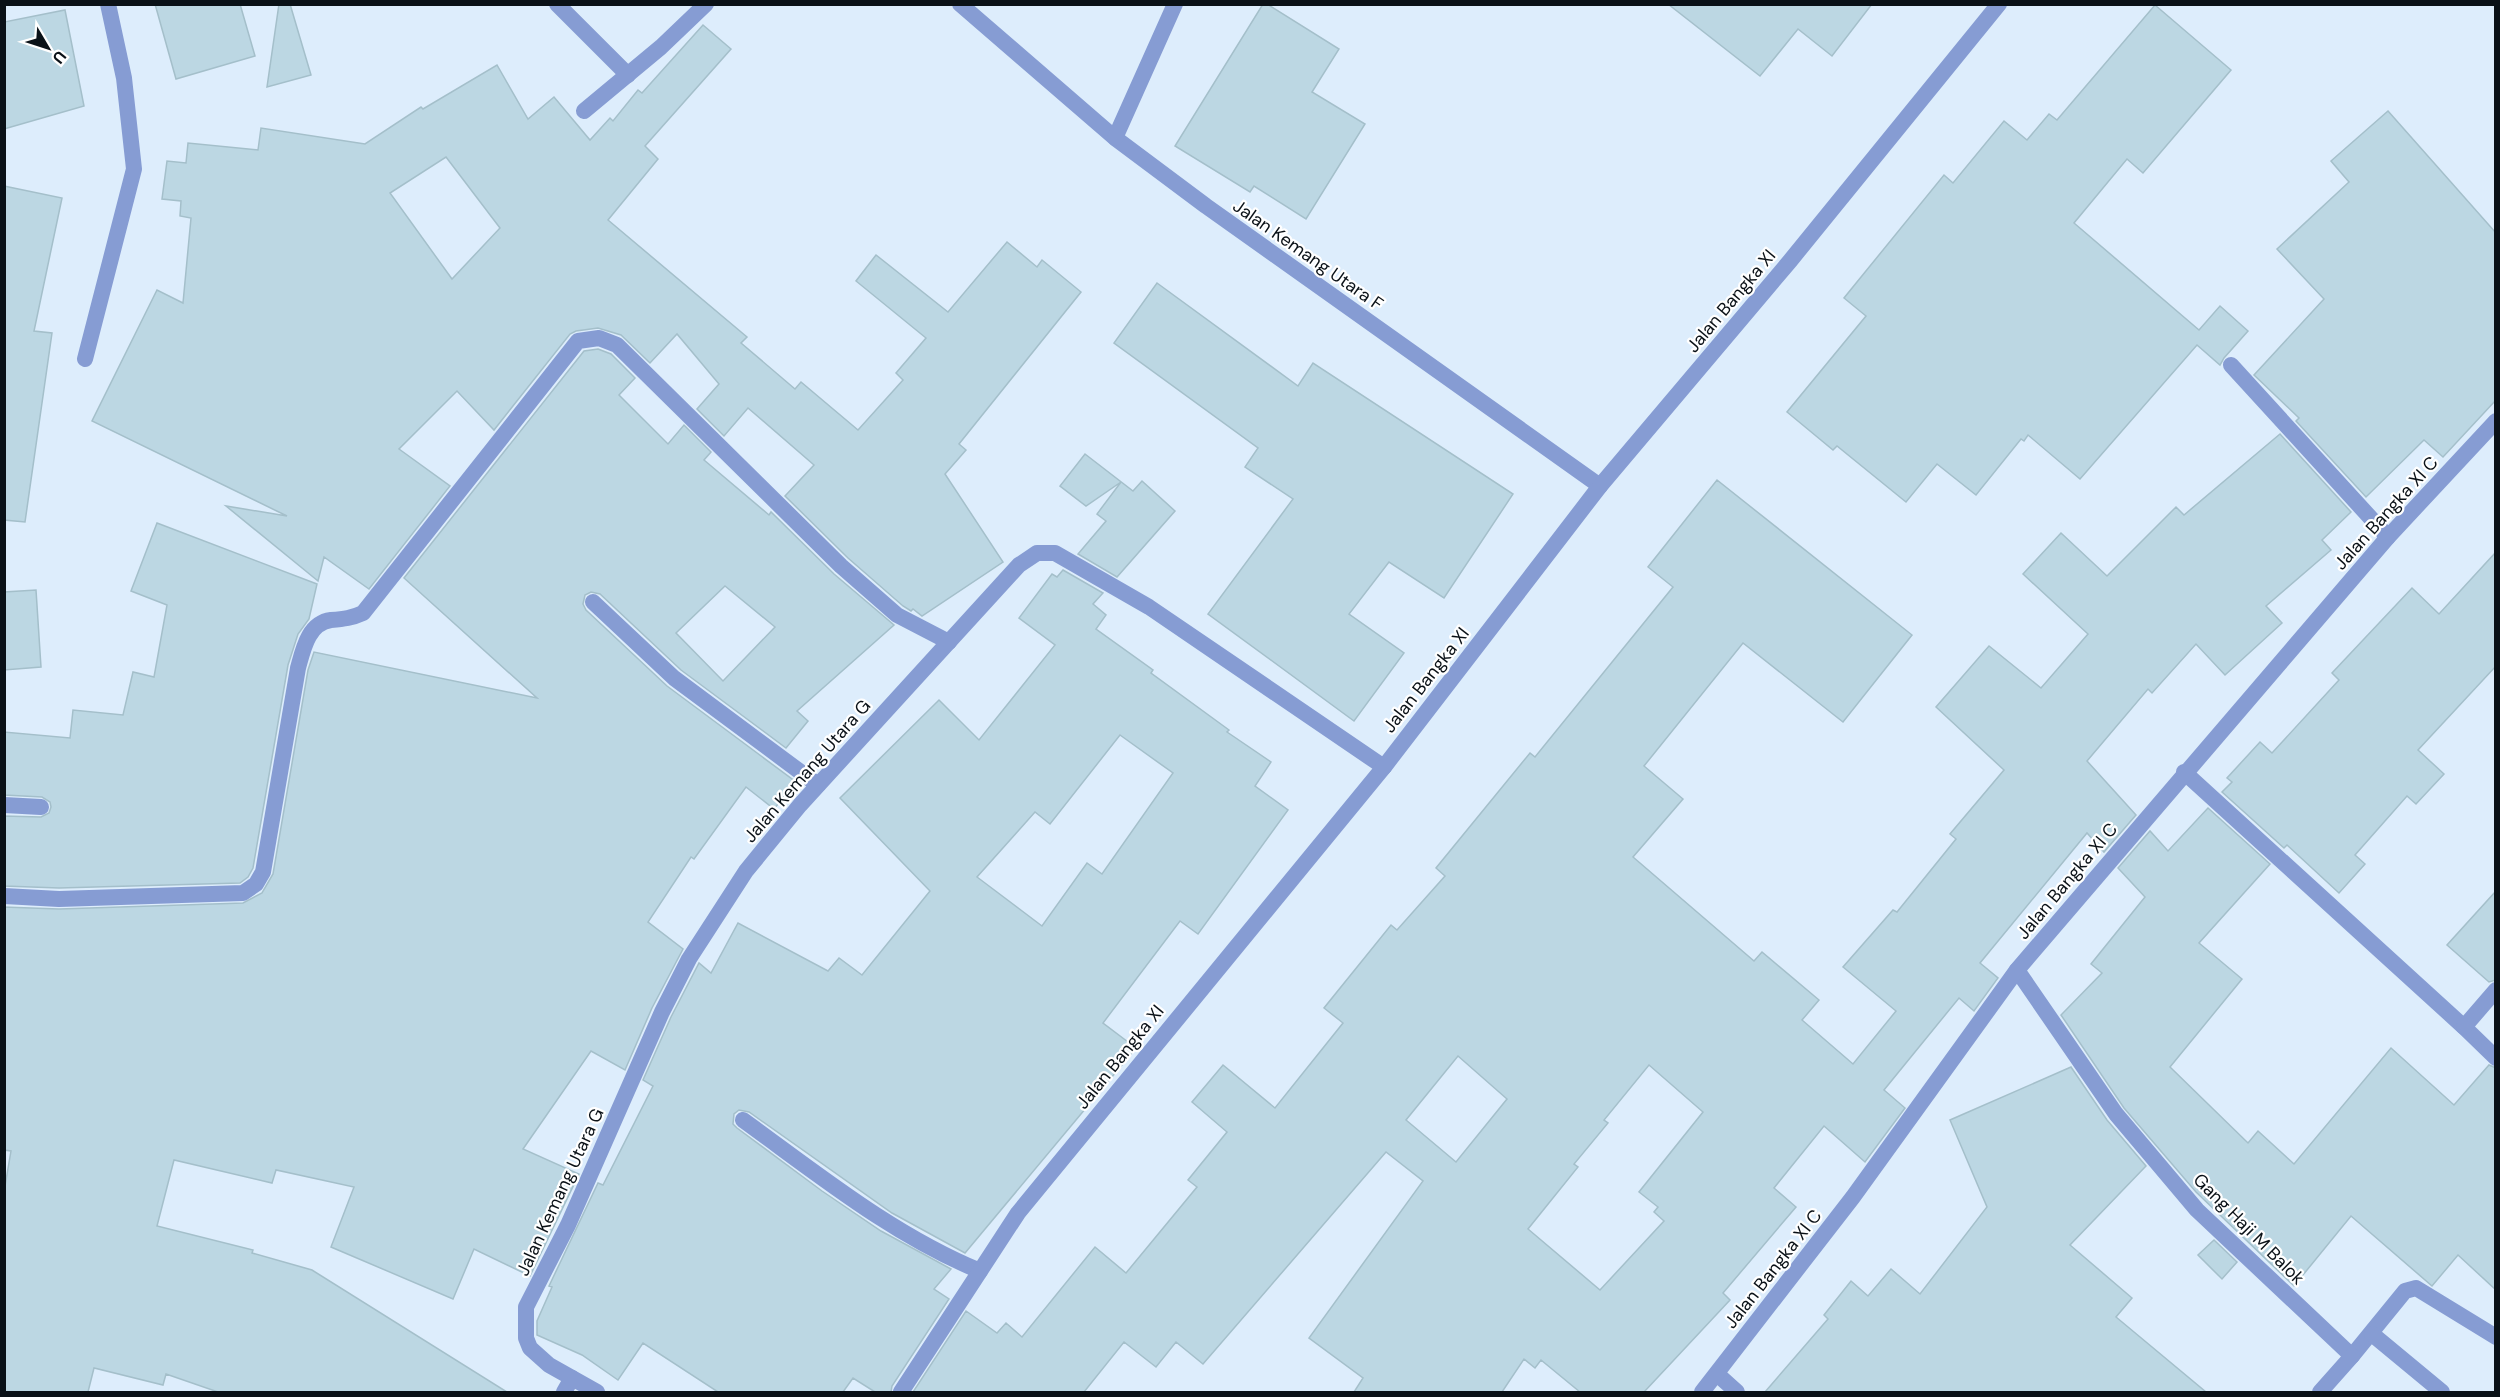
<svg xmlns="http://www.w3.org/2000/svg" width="2500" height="1397" font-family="'DM Sans',sans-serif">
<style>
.building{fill:#bcd7e3;stroke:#a4bfca;stroke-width:1.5;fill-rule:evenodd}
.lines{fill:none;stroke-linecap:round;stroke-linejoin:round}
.minor{stroke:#869cd3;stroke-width:16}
.labels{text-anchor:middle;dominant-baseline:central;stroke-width:4.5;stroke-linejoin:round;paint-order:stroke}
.street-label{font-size:18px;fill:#0a1117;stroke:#fff}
</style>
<rect width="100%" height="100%" fill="#ddedfc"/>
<g class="building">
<polygon points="155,4 240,4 255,56 176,79"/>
<polygon points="279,4 290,4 311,75 267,87"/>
<polygon points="1263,4 1267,4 1339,49 1312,92 1365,124 1306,219 1254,186 1250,192 1175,146"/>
<polygon points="1668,4 1872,4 1832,56 1798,29 1760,76"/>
<polygon points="2155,5 2231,70 2143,173 2127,159 2074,223 2199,330 2220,306 2248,331 2224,358 2220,365 2197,345 2080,479 2028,435 2024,441 2021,439 1976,495 1937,464 1906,502 1837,446 1833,450 1787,412 1866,316 1844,298 1944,175 1953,183 2004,121 2027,140 2049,114 2057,120"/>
<polygon points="65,10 84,106 4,129 4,22"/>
<path d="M 703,25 L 731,49 L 645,146 L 658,159 L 608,220 L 747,337 L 741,343 L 795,389 L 801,382 L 858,430 L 903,380 L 896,373 L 926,338 L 856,281 L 876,255 L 948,312 L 1007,242 L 1037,267 L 1042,260 L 1081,292 L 959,444 L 966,450 L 945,474 L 1003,562 L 922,616 L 913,609 L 911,611 L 903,606 L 848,558 L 785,496 L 814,465 L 748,408 L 724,436 L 697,409 L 719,384 L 677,334 L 650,363 L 621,335 L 598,328 L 576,331 L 570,334 L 494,430 L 457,391 L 399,449 L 450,486 L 369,589 L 324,557 L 318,581 L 226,506 L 287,516 L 92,421 L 157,290 L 183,303 L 191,218 L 180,216 L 181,201 L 162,199 L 167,161 L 186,163 L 188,143 L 258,150 L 261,128 L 365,144 L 421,107 L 423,109 L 497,65 L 528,119 L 554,97 L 590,140 L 610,118 L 613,121 L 638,90 L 642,93 ZM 446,157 L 500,228 L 452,279 L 390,193 Z"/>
<polygon points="2388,111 2496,233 2496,400 2443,457 2424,440 2366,497 2296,421 2299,418 2254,375 2324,299 2277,249 2349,182 2331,161"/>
<polygon points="4,186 62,198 34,331 52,333 25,522 4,520"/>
<polygon points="1157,283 1298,386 1313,363 1513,494 1444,598 1389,562 1349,614 1404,653 1354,721 1208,614 1293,499 1245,467 1258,448 1114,343"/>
<path d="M 598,349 L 611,354 L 635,378 L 619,395 L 668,444 L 684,425 L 711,452 L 704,460 L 769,515 L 771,512 L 834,574 L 894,625 L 797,711 L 808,721 L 786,748 L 681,670 L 600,594 L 591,592 L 585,595 L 583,604 L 586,610 L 667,686 L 796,782 L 774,809 L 746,787 L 694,859 L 691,857 L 648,922 L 683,949 L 652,1008 L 625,1070 L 591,1051 L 523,1149 L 579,1174 L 530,1276 L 474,1249 L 453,1299 L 331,1247 L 354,1187 L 276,1170 L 272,1183 L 174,1160 L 157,1226 L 253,1250 L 252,1253 L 312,1270 L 507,1392 L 218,1392 L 166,1374 L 163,1385 L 94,1368 L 88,1392 L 4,1392 L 4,1192 L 11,1151 L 4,1150 L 4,907 L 59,909 L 243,903 L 262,893 L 273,874 L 308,670 L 314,652 L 537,698 L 404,578 L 584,351 ZM 725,586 L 775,627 L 723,681 L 676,633 Z"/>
<path d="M 2280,434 L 2351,512 L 2322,540 L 2331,550 L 2266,606 L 2282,623 L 2225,675 L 2196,644 L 2152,693 L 2148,689 L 2087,761 L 2136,815 L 2104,852 L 2087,833 L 1980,963 L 1998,978 L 1974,1011 L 1959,998 L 1884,1090 L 1905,1108 L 1865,1162 L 1824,1126 L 1774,1188 L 1796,1207 L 1723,1293 L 1730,1300 L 1644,1392 L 1580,1392 L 1541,1360 L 1535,1368 L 1524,1359 L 1502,1392 L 1354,1392 L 1363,1378 L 1309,1338 L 1423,1181 L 1386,1152 L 1203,1364 L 1176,1342 L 1156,1367 L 1124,1342 L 1084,1392 L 913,1392 L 966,1311 L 997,1333 L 1006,1323 L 1022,1337 L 1095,1247 L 1126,1273 L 1197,1187 L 1188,1180 L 1227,1132 L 1192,1102 L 1223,1065 L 1275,1108 L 1343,1023 L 1324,1008 L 1391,925 L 1397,930 L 1445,876 L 1436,868 L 1530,753 L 1535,757 L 1673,587 L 1648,567 L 1717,480 L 1912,635 L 1843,722 L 1743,643 L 1644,766 L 1683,799 L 1633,857 L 1754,961 L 1762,952 L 1819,1000 L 1802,1020 L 1853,1064 L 1896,1011 L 1843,967 L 1893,910 L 1897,912 L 1956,839 L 1950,834 L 2004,770 L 1936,707 L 1989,646 L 2041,688 L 2088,634 L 2023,574 L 2061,533 L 2107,576 L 2176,507 L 2184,515 ZM 1458,1056 L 1507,1099 L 1456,1162 L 1406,1120 ZM 1649,1065 L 1703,1112 L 1639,1192 L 1658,1207 L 1654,1212 L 1664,1221 L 1600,1290 L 1528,1229 L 1578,1167 L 1574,1164 L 1608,1123 L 1604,1120 Z"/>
<polygon points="1085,454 1133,491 1142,481 1175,511 1117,577 1078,554 1106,521 1097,514 1121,482 1086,506 1060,486"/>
<polygon points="157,523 317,584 309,619 298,634 288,665 253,868 248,877 240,883 59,888 4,886 4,816 41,817 49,813 51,807 50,802 42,797 4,795 4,732 70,738 73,710 123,715 133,672 154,677 167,605 131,591"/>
<polygon points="2496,552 2496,666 2418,750 2444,774 2416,804 2407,796 2355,855 2365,864 2339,893 2287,845 2284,848 2222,792 2232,782 2227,778 2260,742 2272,753 2339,680 2332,673 2412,588 2439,614"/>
<path d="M 1063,570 L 1103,593 L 1093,604 L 1106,615 L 1096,629 L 1153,670 L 1151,673 L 1229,730 L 1227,732 L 1271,762 L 1255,786 L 1288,810 L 1198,934 L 1180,921 L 1103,1023 L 1136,1048 L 965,1253 L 892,1213 L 749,1112 L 739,1110 L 734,1114 L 733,1124 L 737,1128 L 822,1191 L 881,1231 L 951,1269 L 934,1289 L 949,1299 L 892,1386 L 891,1392 L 875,1392 L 853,1378 L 843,1392 L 718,1392 L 643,1343 L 618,1380 L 582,1355 L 537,1335 L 537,1321 L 552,1287 L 549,1286 L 598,1183 L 603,1185 L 653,1086 L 643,1080 L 671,1017 L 699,963 L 711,973 L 738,923 L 828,971 L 839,958 L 862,975 L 930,891 L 840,798 L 939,700 L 979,740 L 1055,645 L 1019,618 L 1052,574 L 1057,577 ZM 1120,735 L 1173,773 L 1102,874 L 1087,863 L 1042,926 L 977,877 L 1035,812 L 1050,824 Z"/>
<polygon points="36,590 41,667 4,670 4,592"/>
<polygon points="2208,808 2270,864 2199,943 2242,979 2170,1067 2248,1143 2258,1131 2294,1164 2391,1048 2454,1105 2489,1065 2496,1068 2496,1290 2458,1255 2432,1286 2351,1216 2294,1286 2196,1192 2124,1108 2061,1015 2102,973 2091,964 2145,897 2118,868 2150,831 2168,851"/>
<polygon points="2496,891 2496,980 2489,982 2447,945"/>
<polygon points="2071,1067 2107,1120 2146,1166 2070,1245 2132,1298 2116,1317 2206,1392 1765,1392 1828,1319 1824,1315 1851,1281 1868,1296 1891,1269 1920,1294 1987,1207 1950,1120"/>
<polygon points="2214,1240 2237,1262 2222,1279 2198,1255"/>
</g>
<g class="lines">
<g class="minor">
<polyline points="557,4 628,75"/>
<polyline points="960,4 1115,138 1206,206 1600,486"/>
<polyline points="584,111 661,47 706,4"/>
<polyline points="1115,138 1175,4"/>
<polyline points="85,359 134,169 124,78 108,4"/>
<polyline points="2231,365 2388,537"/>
<polyline points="593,602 674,678 818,785"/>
<polyline points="2184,772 2464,1027 2496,1058"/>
<polyline points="4,805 41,807"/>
<path d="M 4,896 L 59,899 L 243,893 L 256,884 L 263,872 L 298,668 C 303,650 308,623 331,620 C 344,619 352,618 363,613 L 578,341 L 599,338 L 617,345 L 841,566 L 897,615 L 949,642"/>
<polyline points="2017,970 2116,1114 2197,1210 2352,1356 2405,1291 2416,1288 2496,1337"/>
<polyline points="2464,1027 2496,990"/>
<path d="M 743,1120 C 819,1175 893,1235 980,1271"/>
<polyline points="2372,1334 2442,1392"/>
<polyline points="1717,1374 1737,1392"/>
<polyline points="564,1392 572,1378"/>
<polyline points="597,1392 549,1365 530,1348 526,1338 526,1307 568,1225 662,1012 689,959 746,871 800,805 1019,565 1037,553 1055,553 1149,607 1384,767"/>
<polyline points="901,1392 1018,1213 1384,767 1600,486 1790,261 1999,4"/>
<polyline points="1702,1392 1853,1197 2017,970 2388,537 2496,421"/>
<polyline points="2320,1392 2352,1356"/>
</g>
</g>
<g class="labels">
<g class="street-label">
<text transform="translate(1308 255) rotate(35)">Jalan Kemang Utara F</text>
<text transform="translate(1731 301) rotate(-50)">Jalan Bangka XI</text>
<text transform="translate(2386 513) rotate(-48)">Jalan Bangka XI C</text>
<text transform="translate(1426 680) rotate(-52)">Jalan Bangka XI</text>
<text transform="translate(807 771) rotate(-49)">Jalan Kemang Utara G</text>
<text transform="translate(2067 881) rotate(-50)">Jalan Bangka XI C</text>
<text transform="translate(1120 1057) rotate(-51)">Jalan Bangka XI</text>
<text transform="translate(560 1192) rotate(-65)">Jalan Kemang Utara G</text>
<text transform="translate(2249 1229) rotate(45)">Gang Haji M Balok</text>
<text transform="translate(1773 1269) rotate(-52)">Jalan Bangka XI C</text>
</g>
</g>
<rect width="2500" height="1397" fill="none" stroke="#0a1117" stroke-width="12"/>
<g transform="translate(48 48) rotate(129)" stroke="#ffffff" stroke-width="4.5" paint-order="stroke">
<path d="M0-4.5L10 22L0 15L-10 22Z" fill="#0a1117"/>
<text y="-9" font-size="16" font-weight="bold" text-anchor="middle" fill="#0a1117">U</text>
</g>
</svg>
